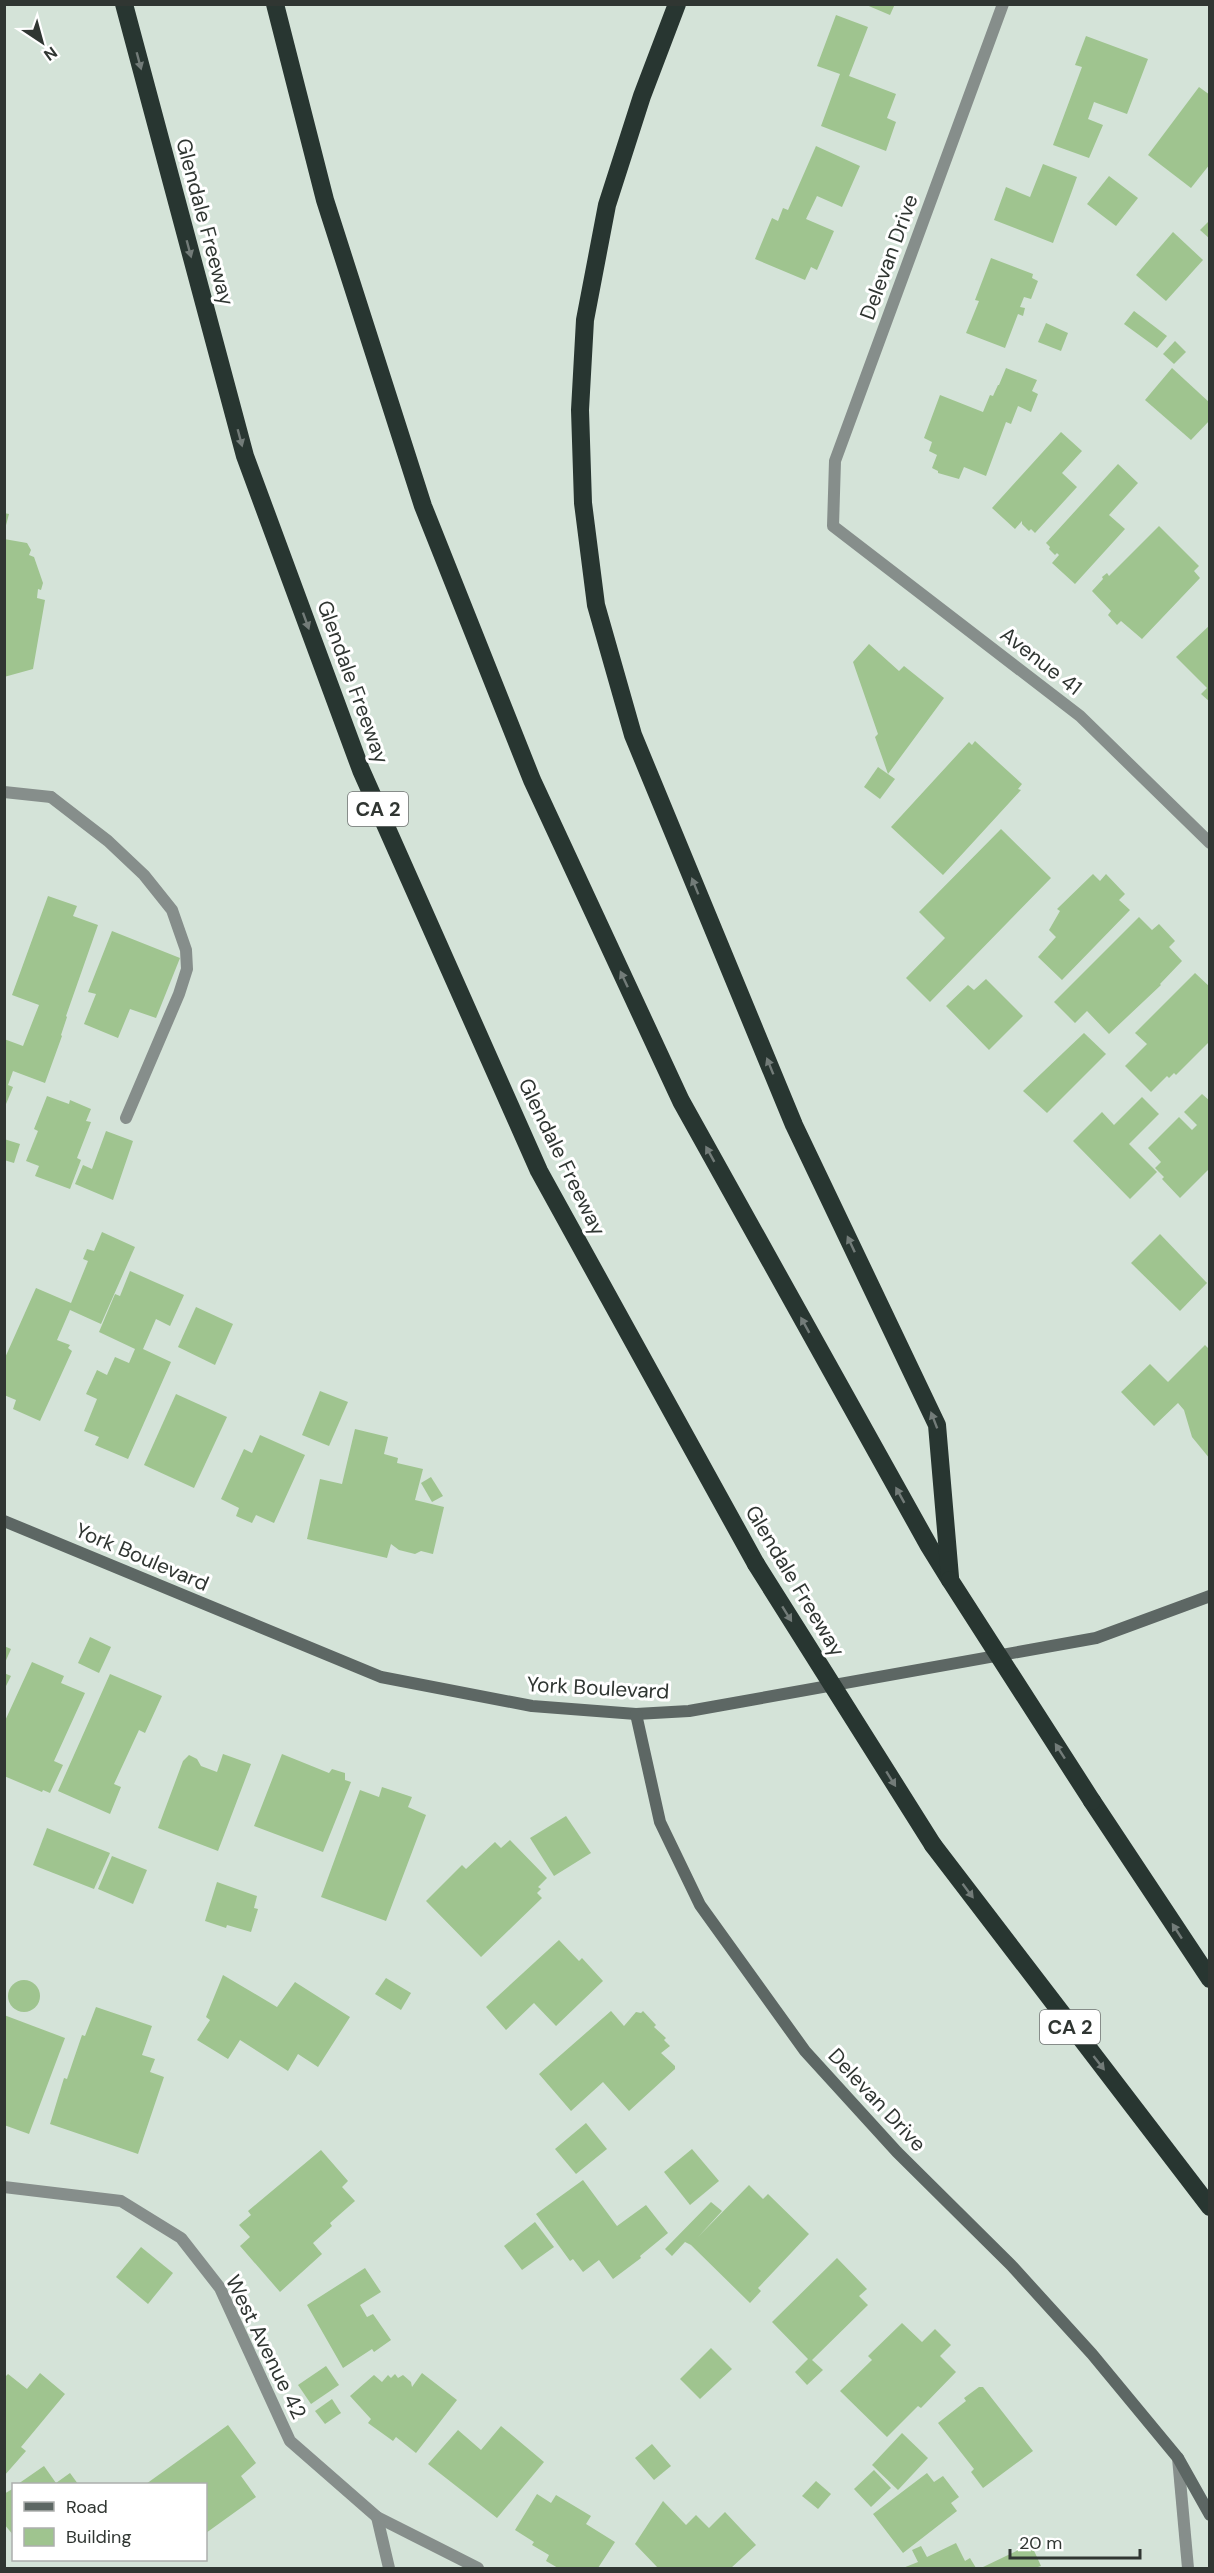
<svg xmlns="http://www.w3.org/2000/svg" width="1214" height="2573" font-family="'DM Sans',sans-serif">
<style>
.building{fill:#9fc48f}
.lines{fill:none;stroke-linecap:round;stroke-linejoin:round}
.lane{stroke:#868e8b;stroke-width:12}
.street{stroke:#868e8b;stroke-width:12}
.secondary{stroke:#5d6764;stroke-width:12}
.highway{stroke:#283631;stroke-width:18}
.highway-bridge{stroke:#283631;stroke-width:18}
.oneway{fill:#737c79}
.labels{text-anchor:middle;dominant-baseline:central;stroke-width:6;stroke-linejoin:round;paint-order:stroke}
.shield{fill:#fff;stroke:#6e7270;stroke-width:1.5}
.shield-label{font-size:20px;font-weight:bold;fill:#303632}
.street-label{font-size:21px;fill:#303632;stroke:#fff}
</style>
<rect width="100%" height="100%" fill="#d4e3d8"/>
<g class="building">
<polygon points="864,4 895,4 890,15"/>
<polygon points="836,15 868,27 849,76 896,94 887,118 896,122 886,151 821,126 840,74 817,66"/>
<polygon points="1086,36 1148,59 1127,114 1094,102 1088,119 1103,125 1089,158 1053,145 1082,67 1075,65"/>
<polygon points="1199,87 1210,95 1210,164 1191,188 1148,155"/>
<polygon points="816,146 860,166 842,207 817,196 806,219 834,231 817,270 811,267 805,280 755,259 772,218 778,221 783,208 788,210"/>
<polygon points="1043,164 1077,177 1053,243 994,220 1006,187 1030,197"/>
<polygon points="1109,176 1138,198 1116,226 1087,204"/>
<polygon points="1210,220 1210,239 1200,230"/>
<polygon points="1173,232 1203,260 1166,301 1136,275"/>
<polygon points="991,258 1033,274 1032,278 1038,281 1031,299 1024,297 1020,307 1025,308 1023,316 1018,314 1005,348 966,333 979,301 975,300"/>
<polygon points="1134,311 1167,336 1157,348 1124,324"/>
<polygon points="1046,323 1068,333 1061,351 1038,342"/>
<polygon points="1175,341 1186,352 1174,364 1163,354"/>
<polygon points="1006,368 1037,380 1032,391 1038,394 1031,412 1018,406 1011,424 1006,422 986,476 964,467 959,479 938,473 938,471 932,468 937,455 929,451 932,442 924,438 940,395 983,412 990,395 993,396 998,385 999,385"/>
<polygon points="1172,368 1210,403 1210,420 1191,440 1145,400"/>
<polygon points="1061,432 1082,451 1062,473 1077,487 1035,533 1031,529 1029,531 1022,524 1022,521 1015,529 992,508"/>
<polygon points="1118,464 1138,483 1109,515 1125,529 1075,584 1052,563 1059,555 1057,553 1055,555 1049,549 1050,547 1046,543"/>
<polygon points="4,513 9,514 5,529 4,529"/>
<polygon points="1159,526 1199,566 1194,571 1200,578 1142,639 1121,621 1117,625 1108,615 1111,611 1092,591 1103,579 1102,577 1107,573 1109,576"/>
<polygon points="4,539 27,543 31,550 29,555 34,557 43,583 41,590 38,589 37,598 45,600 33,669 4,677"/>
<polygon points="1210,625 1210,702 1201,694 1207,688 1176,657"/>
<polygon points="869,644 899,671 904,666 944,698 888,774 875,737 878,734 853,662"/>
<polygon points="975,741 1022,784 1018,789 1021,790 943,875 891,827 969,742 972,745"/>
<polygon points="878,767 895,779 880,799 864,787"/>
<polygon points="1001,829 1051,878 930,1002 906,978 945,938 919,912"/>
<polygon points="1093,874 1100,881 1106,874 1125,894 1119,900 1130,910 1062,980 1038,957 1056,937 1049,930 1060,911 1057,909"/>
<polygon points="48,896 77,906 73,916 98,925 66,1016 67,1017 61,1035 62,1036 45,1083 13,1071 8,1085 13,1087 4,1109 4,1039 23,1046 39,1005 12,995"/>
<polygon points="1139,917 1152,930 1159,924 1175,941 1169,947 1182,961 1160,984 1161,985 1109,1034 1087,1011 1075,1023 1054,1002"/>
<polygon points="112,931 180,958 156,1018 130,1009 118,1038 84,1024 96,994 88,992"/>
<polygon points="1195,973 1210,987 1210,1041 1176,1075 1174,1073 1169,1078 1167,1076 1151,1092 1125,1066 1147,1044 1135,1033"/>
<polygon points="986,979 1023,1016 989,1050 946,1006 968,985 974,990"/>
<polygon points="1084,1033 1106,1054 1047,1113 1023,1091"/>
<polygon points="1202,1094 1210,1101 1210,1168 1180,1198 1162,1179 1164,1177 1155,1168 1161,1162 1148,1148 1179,1117 1192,1130 1197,1125 1184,1112"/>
<polygon points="47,1096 69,1104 70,1100 91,1109 86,1121 91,1122 77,1158 81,1160 70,1189 35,1176 39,1166 26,1161 38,1131 34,1129"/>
<polygon points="1142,1097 1159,1114 1129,1144 1157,1172 1130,1199 1073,1141 1102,1112 1114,1125"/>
<polygon points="106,1131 133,1141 113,1200 75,1184 83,1165 92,1169"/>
<polygon points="4,1139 20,1144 14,1163 4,1160"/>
<polygon points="102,1232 135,1247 101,1324 70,1310 57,1340 70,1345 68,1348 72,1351 40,1421 13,1409 16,1400 4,1395 4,1360 36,1288 71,1303 88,1261 83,1259 87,1249 94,1251"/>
<polygon points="1160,1234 1207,1283 1180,1311 1131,1263"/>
<polygon points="130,1271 184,1295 170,1326 156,1319 143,1349 171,1362 128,1459 95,1445 99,1437 84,1431 97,1399 86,1394 97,1370 107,1375 115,1357 129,1363 135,1349 99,1332 115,1294 120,1296"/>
<polygon points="196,1307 233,1324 215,1365 178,1347"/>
<polygon points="1205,1345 1210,1350 1210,1459 1192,1437 1184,1410 1178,1403 1154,1426 1121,1392 1150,1364 1168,1382"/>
<polygon points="320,1391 348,1402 329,1446 302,1435"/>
<polygon points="176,1394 227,1417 194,1488 144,1465"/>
<polygon points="355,1429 388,1437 384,1454 398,1458 397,1463 423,1469 415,1500 444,1507 433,1554 421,1551 415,1554 399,1550 391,1544 387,1558 307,1539 320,1479 342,1484"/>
<polygon points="260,1435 305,1455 274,1523 256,1515 252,1523 236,1516 239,1508 221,1499 244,1449 252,1453"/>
<polygon points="431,1477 443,1496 432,1502 421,1483"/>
<polygon points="90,1637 111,1647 99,1673 78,1663"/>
<polygon points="4,1646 11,1649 4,1665"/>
<polygon points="32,1662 64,1676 61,1683 85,1693 54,1761 63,1765 50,1793 43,1790 42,1792 4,1776 4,1723"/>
<polygon points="4,1673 11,1676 4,1690"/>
<polygon points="110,1674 162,1696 145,1733 139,1730 114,1784 121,1787 110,1814 58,1791"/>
<polygon points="223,1754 251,1764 218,1851 158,1828 183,1761 189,1755 197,1759 201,1766 217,1772"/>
<polygon points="282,1754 329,1773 332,1769 345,1773 345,1780 351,1782 323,1852 254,1826"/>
<polygon points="382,1787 412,1797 408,1807 426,1815 386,1921 321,1897 360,1790 379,1797"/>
<polygon points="566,1816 591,1853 554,1876 530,1838"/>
<polygon points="47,1828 110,1853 94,1889 33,1865"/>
<polygon points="510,1840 547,1878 538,1887 541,1889 537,1893 542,1898 481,1957 426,1901 462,1865 466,1869 495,1842 501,1848"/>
<polygon points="112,1856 147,1870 133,1904 98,1889"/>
<polygon points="217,1882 257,1896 254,1908 258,1909 251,1932 227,1925 226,1928 205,1921"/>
<polygon points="559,1940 579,1961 582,1958 603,1981 556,2026 534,2003 506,2030 486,2007"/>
<polygon points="223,1975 277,2007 295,1982 350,2017 318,2067 298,2054 288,2071 240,2040 228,2059 197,2040 210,2020 206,2017"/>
<polygon points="386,1978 411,1993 401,2010 375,1994"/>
<circle cx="24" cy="1996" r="16"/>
<polygon points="96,2007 152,2026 142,2055 155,2059 150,2072 164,2077 138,2154 50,2124 64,2078 67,2079 82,2035 85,2036"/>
<polygon points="611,2011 624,2026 636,2012 641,2013 643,2011 656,2025 654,2027 666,2038 664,2040 670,2046 661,2053 675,2066 675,2069 629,2111 603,2082 571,2111 539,2074"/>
<polygon points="4,2015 65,2038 29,2134 4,2125"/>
<polygon points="586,2123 607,2149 576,2174 555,2149"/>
<polygon points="692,2149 719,2181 690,2205 664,2172"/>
<polygon points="321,2150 348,2181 342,2187 355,2201 330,2223 332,2226 313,2243 322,2254 280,2292 240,2246 250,2237 239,2225 251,2215 248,2211"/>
<polygon points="583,2180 617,2226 646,2205 668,2233 640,2256 641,2258 613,2279 599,2260 583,2272 573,2259 570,2261 536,2214"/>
<polygon points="749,2185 763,2199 768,2194 809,2234 758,2288 761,2291 750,2303 691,2245 685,2242 672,2256 665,2249 711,2202 722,2211 698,2237"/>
<polygon points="535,2222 554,2247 522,2270 504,2246"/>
<polygon points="141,2247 173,2273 148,2304 116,2277"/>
<polygon points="837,2258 867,2289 859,2296 868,2305 812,2360 823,2370 807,2385 795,2372 808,2359 772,2322"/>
<polygon points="365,2268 381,2292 360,2305 367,2317 373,2314 391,2340 374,2352 372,2349 343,2368 307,2305"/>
<polygon points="902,2323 922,2342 935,2329 951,2345 940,2356 956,2372 921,2408 918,2406 887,2437 840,2391 872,2360 868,2356"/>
<polygon points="711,2348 732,2369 700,2399 680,2379"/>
<polygon points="326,2366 339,2385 311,2404 298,2385"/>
<polygon points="40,2373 65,2394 21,2447 26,2451 4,2476 4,2378 8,2374 27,2389"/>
<polygon points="422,2373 457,2400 416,2453 396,2437 393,2441 368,2423 371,2419 350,2396 374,2375 382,2382 388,2375 391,2378 395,2374 398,2378 403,2375 411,2382 412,2387"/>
<polygon points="979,2387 983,2387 1033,2451 983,2488 971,2472 974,2469 938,2423 966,2401 964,2398"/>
<polygon points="332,2399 341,2413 325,2424 315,2411"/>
<polygon points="228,2425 256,2463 241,2476 256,2497 206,2533 206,2484 146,2484"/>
<polygon points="501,2426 544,2462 497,2518 428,2464 458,2430 481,2450"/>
<polygon points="902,2433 928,2458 898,2490 872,2465"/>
<polygon points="652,2444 671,2466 654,2480 635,2458"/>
<polygon points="44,2466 56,2483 70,2473 78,2484 18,2484"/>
<polygon points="874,2470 891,2488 871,2507 854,2489"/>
<polygon points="927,2473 934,2482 943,2476 959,2497 951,2503 957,2511 903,2553 873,2514"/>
<polygon points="816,2481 831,2494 818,2509 802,2496"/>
<polygon points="14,2488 14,2536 4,2524 4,2494"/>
<polygon points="537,2494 551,2503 556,2495 591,2516 586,2524 615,2542 598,2568 558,2568 546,2561 549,2555 532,2545 534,2542 515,2530"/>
<polygon points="663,2501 686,2525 696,2515 709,2528 725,2512 756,2545 731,2568 658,2568 635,2544"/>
<polygon points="956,2543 965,2561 970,2558 976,2568 903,2568 918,2562 912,2550 921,2546 927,2557"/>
<polygon points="1031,2544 1041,2566 1035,2568 981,2568"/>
</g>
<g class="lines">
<polyline class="lane" points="51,797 108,841 144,875 172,910 186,950 187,969 179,994 126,1118"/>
<g class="street">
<polyline points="1003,4 835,461 833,526 1080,716 1210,843"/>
<polyline points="4,792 51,797"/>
<polyline points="4,2187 121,2201 181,2238 220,2288 290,2441 377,2517 478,2568"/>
<polyline points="1178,2458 1188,2568"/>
<polyline points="377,2517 389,2568"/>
</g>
<g class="secondary">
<polyline points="4,1521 381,1677 532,1706 636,1714 689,1711 1096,1638 1210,1596"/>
<polyline points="636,1714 660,1822 700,1905 805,2051 897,2152 1011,2265 1092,2354 1178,2458 1210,2515"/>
</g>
<g class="highway">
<polyline points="124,4 245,456 361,770 539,1171 756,1564"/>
<polyline points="275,4 325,200 423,506 532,780 681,1101 929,1546 950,1580"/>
<polyline points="677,4 642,96 607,205 585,320 580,410 583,503 596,605 633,735 794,1125 937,1425 950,1577"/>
<polyline points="1092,1801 1210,1979"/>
<polyline points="933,1845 1210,2207"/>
</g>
<g class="highway-bridge">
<polyline points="756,1564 933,1845"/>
<polyline points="950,1580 1092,1801"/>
</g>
</g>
<defs><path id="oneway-solid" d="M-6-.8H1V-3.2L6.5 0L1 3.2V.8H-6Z" transform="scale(1.5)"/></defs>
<g class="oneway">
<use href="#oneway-solid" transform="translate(139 61) rotate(75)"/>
<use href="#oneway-solid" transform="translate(189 249) rotate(75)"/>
<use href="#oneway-solid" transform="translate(240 438) rotate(75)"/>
<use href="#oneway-solid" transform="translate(306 621) rotate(70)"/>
<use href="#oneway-solid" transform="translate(695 886) rotate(-112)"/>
<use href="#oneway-solid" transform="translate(624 979) rotate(-115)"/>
<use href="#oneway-solid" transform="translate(770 1066) rotate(-112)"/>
<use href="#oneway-solid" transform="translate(710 1154) rotate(-119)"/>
<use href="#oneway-solid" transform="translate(851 1244) rotate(-115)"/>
<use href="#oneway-solid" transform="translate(805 1325) rotate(-119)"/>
<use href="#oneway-solid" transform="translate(934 1420) rotate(-111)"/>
<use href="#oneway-solid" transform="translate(900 1495) rotate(-119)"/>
<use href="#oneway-solid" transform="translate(787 1614) rotate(58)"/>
<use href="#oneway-solid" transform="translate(1060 1751) rotate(-123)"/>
<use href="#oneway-solid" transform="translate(891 1779) rotate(58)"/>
<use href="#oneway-solid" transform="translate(968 1891) rotate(53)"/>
<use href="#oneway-solid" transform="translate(1177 1931) rotate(-123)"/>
<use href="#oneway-solid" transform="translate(1099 2063) rotate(52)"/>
</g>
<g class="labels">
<g class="shield">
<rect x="348" y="792" width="60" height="34" rx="4.5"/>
<rect x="1040" y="2010" width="60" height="34" rx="4.5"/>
</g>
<g class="shield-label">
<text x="378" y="809">CA 2</text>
<text x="1070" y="2027">CA 2</text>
</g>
<g class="street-label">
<text transform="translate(205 222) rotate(75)">Glendale Freeway</text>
<text transform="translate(889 257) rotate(-70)">Delevan Drive</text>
<text transform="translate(1041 661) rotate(38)">Avenue 41</text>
<text transform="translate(353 682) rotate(70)">Glendale Freeway</text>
<text transform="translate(562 1157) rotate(64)">Glendale Freeway</text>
<text transform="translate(142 1557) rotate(23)">York Boulevard</text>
<text transform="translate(795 1581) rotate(59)">Glendale Freeway</text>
<text transform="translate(598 1688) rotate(3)">York Boulevard</text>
<text transform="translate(877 2100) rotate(47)">Delevan Drive</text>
<text transform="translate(266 2347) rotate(64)">West Avenue 42</text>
</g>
</g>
<rect width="1214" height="2573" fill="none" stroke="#303632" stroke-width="12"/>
<rect x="12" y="2483" width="195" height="78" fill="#ffffff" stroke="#acafad" stroke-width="1.5"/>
<rect x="24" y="2502" width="30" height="9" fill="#5d6764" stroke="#acafad" stroke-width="1.5"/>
<text x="66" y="2513" font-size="18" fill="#303632">Road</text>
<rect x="24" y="2528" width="30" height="18" fill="#9fc48f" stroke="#acafad" stroke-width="1.5"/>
<text x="66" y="2543" font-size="18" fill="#303632">Building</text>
<g transform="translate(42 42) rotate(144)" stroke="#ffffff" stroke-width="4.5" paint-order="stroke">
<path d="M0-4.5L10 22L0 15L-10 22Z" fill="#303632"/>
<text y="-9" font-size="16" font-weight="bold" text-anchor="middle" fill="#303632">N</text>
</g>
<path d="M1010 2549v9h130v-9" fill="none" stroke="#303632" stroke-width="3"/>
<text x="1019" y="2549" font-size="18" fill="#303632" stroke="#ffffff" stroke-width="4.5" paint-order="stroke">20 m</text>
</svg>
